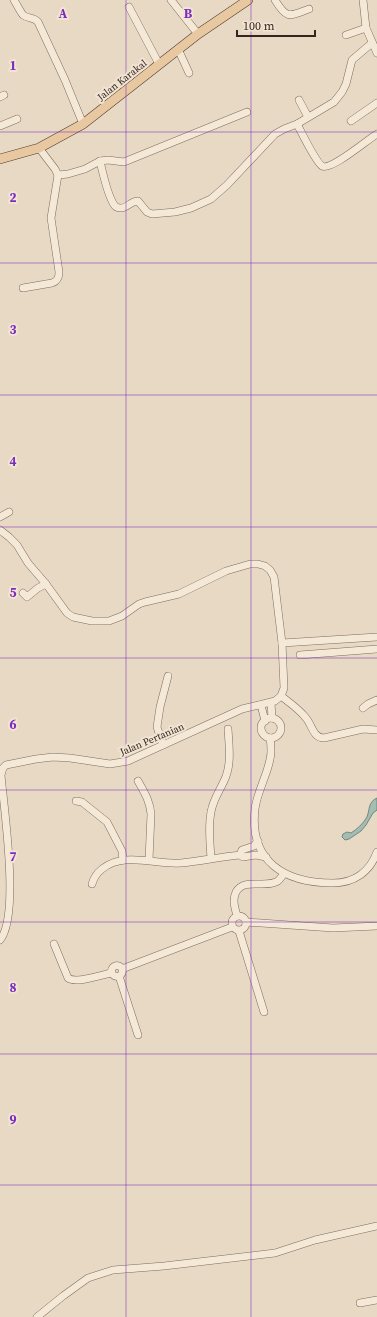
<svg xmlns="http://www.w3.org/2000/svg" width="377" height="1317" font-family="'Source Serif 4',serif">
<style>
.water{fill:#a5bcb3;stroke:#6e897f}
.lines{fill:none;stroke-linecap:round;stroke-linejoin:round}
.minor-casing{stroke:#816b5d;stroke-width:8}
.major-casing{stroke:#4f3b30;stroke-width:10}
.minor{stroke:#f4e8d6;stroke-width:7}
.major{stroke:#e8c8a0;stroke-width:9}
.grid{fill:none;stroke:#7b2cbf;stroke-width:1;stroke-opacity:0.55}
.labels{text-anchor:middle;dominant-baseline:central;stroke-width:4;stroke-linejoin:round;paint-order:stroke}
.street-label{font-size:10px;fill:#33261f;stroke:#f1e4d3}
.grid-label{font-size:13px;text-anchor:middle;font-weight:bold;fill:#7b2cbf;stroke:#f1e4d3;stroke-width:4;stroke-linejoin:round;paint-order:stroke}
</style>
<rect width="100%" height="100%" fill="#e8d9c4"/>
<path class="water" d="M 377,798 L 377,810 L 373,813 L 366,825 L 361,831 L 349,839 L 345,840 L 342,837 L 343,834 L 347,832 L 351,833 C 357,829 363,824 367,817 C 370,809 368,802 377,798 Z"/>
<g class="lines">
<g class="minor-casing">
<g id="minor">
<path d="M 14,0 C 17,5 20,11 23,15 C 28,19 34,17 38,22 L 65,80 L 83,124"/>
<polyline points="171,0 198,34"/>
<path d="M 275,0 C 287,20 290,16 309,9"/>
<polyline points="363,0 366,28 377,53"/>
<polyline points="129,7 159,64"/>
<polyline points="346,35 366,28"/>
<polyline points="178,49 189,73"/>
<polyline points="0,97 4,95"/>
<polyline points="299,100 308,117"/>
<polyline points="351,121 377,103"/>
<path d="M 297,124 C 302,133 315,161 322,166 C 331,171 368,139 377,134"/>
<polyline points="0,126 17,119"/>
<polyline points="39,148 55,169 58,175 68,174 85,169 100,161 108,160 124,162 247,112"/>
<path d="M 100,161 C 102,170 109,199 115,206 C 116,207 119,208 121,208 C 127,208 131,201 138,201 L 147,212 L 152,214 L 175,212 L 191,208 L 211,199 L 227,185 L 275,134 L 284,129 L 297,124 L 334,102 L 342,92 L 346,84 L 352,60 L 372,43"/>
<path d="M 23,288 L 52,283 C 58,281 59,277 59,272 L 51,218 L 58,175"/>
<polyline points="0,517 9,512"/>
<path d="M 0,530 L 9,537 L 17,545 L 28,563 L 46,584 L 67,613 L 73,617 L 92,621 L 109,621 L 122,616 L 139,604 L 145,602 L 179,594 L 226,571 L 250,564 L 258,564 L 265,566 L 270,570 L 274,577 L 282,643 L 284,688 L 281,696 L 275,701 L 242,709 L 128,761 L 110,764 L 70,758 L 53,757 L 36,759 L 6,765 L 3,768 L 1,775 C 4,809 20,916 0,940"/>
<polyline points="23,593 27,597 38,588 46,584"/>
<polyline points="282,643 377,637"/>
<polyline points="300,655 377,649"/>
<path d="M 281,696 C 290,703 299,709 306,718 C 312,725 313,738 324,738 L 363,729 L 377,730"/>
<polyline points="271,703 272,718"/>
<polyline points="261,705 265,721"/>
<polyline points="363,708 368,704 377,700"/>
<circle cx="271" cy="728" r="10"/>
<path d="M 270,738 C 271,745 272,752 270,759 C 267,776 257,792 255,809 C 249,862 285,883 333,883 C 354,883 370,872 377,852"/>
<polyline points="163,745 157,727 160,707 168,676"/>
<path d="M 138,781 C 144,792 150,801 151,814 L 149,860"/>
<polyline points="76,801 82,802 107,822 122,851 123,860"/>
<polyline points="240,855 242,850 254,846 258,841"/>
<path d="M 211,858 C 210,843 208,827 211,812 C 213,800 219,792 224,781 C 232,765 229,746 228,729"/>
<path d="M 92,884 C 94,877 97,873 102,869 C 124,851 156,865 181,863 C 201,861 220,857 240,855 L 243,857 L 256,855 L 266,857"/>
<circle cx="239" cy="923" r="7"/>
<path d="M 237,916 C 235,908 232,900 236,892 C 245,877 265,889 278,881 C 280,879 282,876 284,874"/>
<polyline points="246,922 333,928 377,926"/>
<polyline points="239,931 264,1012"/>
<path d="M 54,944 L 68,978 C 76,984 101,975 111,973"/>
<circle cx="117" cy="971" r="5.5"/>
<polyline points="122,969 232,927"/>
<polyline points="119,976 138,1035"/>
<polyline points="360,1303 377,1300"/>
<polyline points="37,1317 63,1296 88,1278 113,1270 164,1266 275,1253 315,1240 377,1226"/>
</g>
</g>
<g class="major-casing">
<polyline id="major" points="0,159 39,148 83,124 198,34 248,0"/>
</g>
<use href="#minor" class="minor"/>
<use href="#major" class="major"/>
</g>
<path class="grid" d="M 126,0 L 126,1317M 251,0 L 251,1317M 0,132 L 377,132M 0,263 L 377,263M 0,395 L 377,395M 0,527 L 377,527M 0,658 L 377,658M 0,790 L 377,790M 0,922 L 377,922M 0,1054 L 377,1054M 0,1185 L 377,1185"/>
<g class="labels">
<g class="street-label">
<text transform="translate(122 80) rotate(-38)">Jalan Karakal</text>
<text transform="translate(152 739) rotate(-23)">Jalan Pertanian</text>
</g>
</g>
<g class="grid-label">
<text x="63" y="18">A</text>
<text x="188" y="18">B</text>
<text x="13" y="70">1</text>
<text x="13" y="202">2</text>
<text x="13" y="334">3</text>
<text x="13" y="466">4</text>
<text x="13" y="597">5</text>
<text x="13" y="729">6</text>
<text x="13" y="861">7</text>
<text x="13" y="992">8</text>
<text x="13" y="1124">9</text>
</g>
<path d="M237 30v6h78v-6" fill="none" stroke="#33261f" stroke-width="2"/>
<text x="243" y="30" font-size="12" fill="#33261f" stroke="#f1e4d3" stroke-width="3" paint-order="stroke">100 m</text>
</svg>
